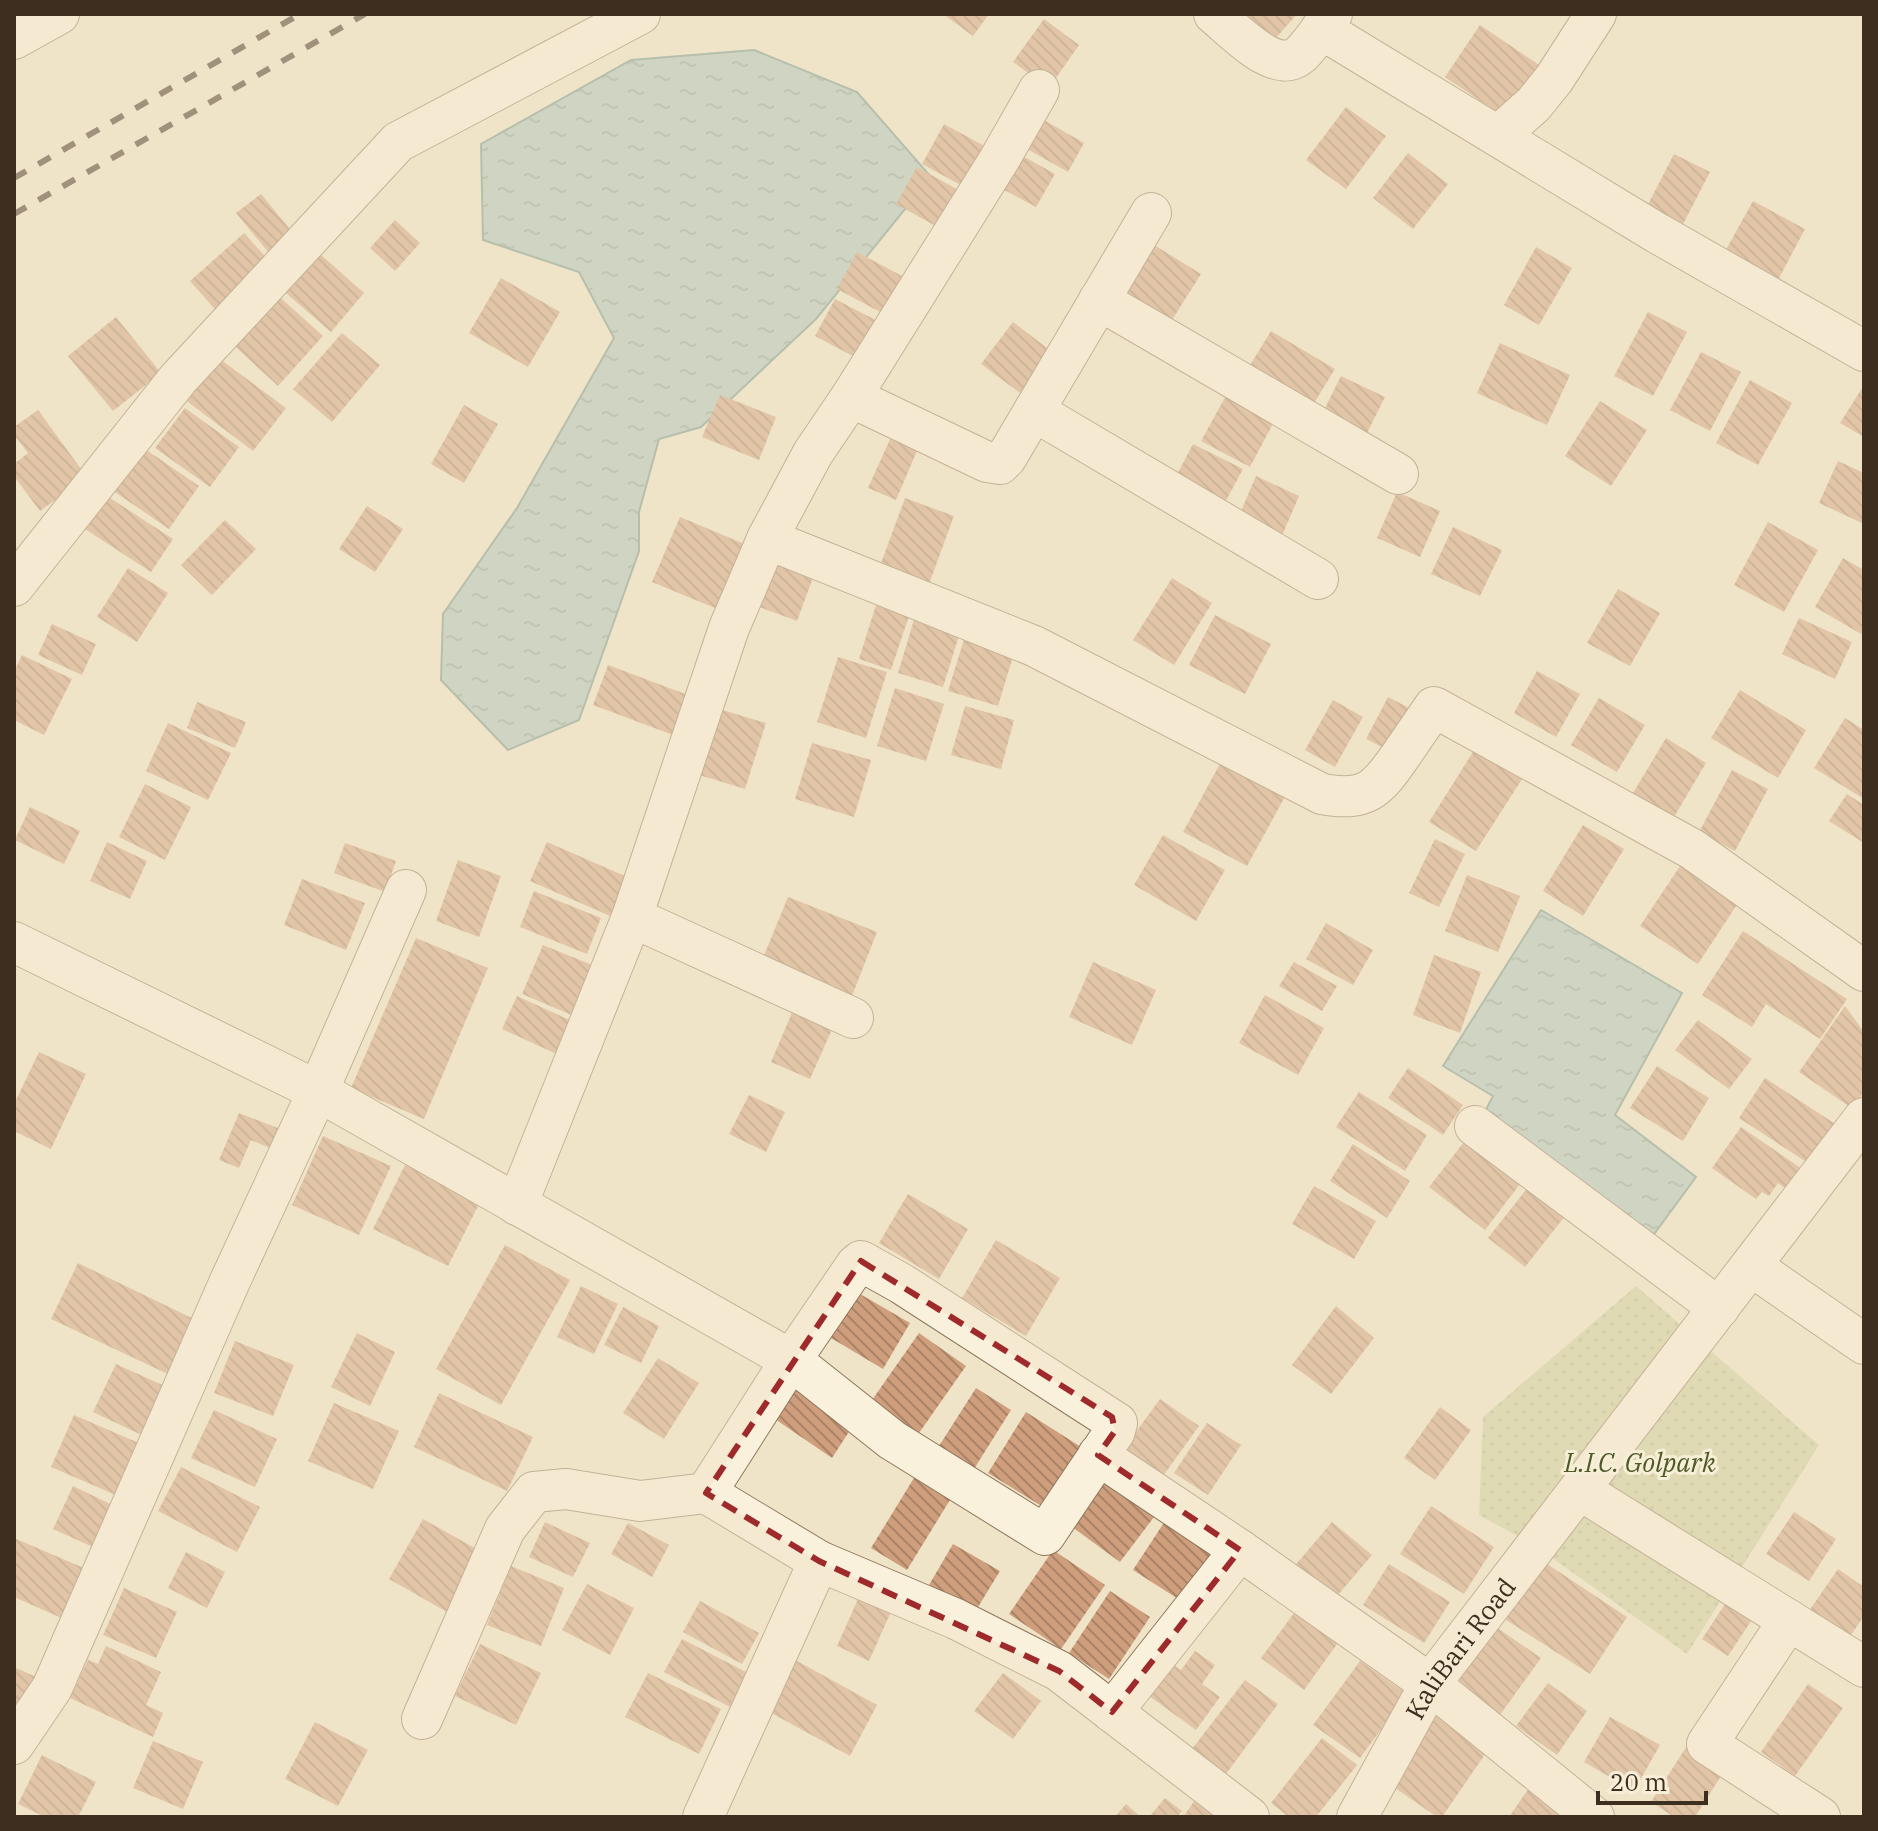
<svg xmlns="http://www.w3.org/2000/svg" width="1878" height="1831" font-family="'IBM Plex Serif',serif">
<style>
.park{fill:url(#park-dots)}
.water{fill:url(#water-ripples);stroke:#6f938a;stroke-width:2}
.building{fill:url(#building-back-hatch)}
.lines{fill:none;stroke-linecap:round;stroke-linejoin:round}
.minor-casing{stroke:#8d765c;stroke-width:42}
.minor{stroke:#faf1dc;stroke-width:40}
.rail{stroke:#3d2e20;stroke-width:6;stroke-dasharray:14 14;stroke-linecap:butt}
.marked{fill:none;stroke:#9e2a2b;stroke-width:6;stroke-dasharray:16 10;stroke-linejoin:round}
.labels{text-anchor:middle;dominant-baseline:central;stroke-width:6;stroke-linejoin:round;paint-order:stroke}
.park-label{font-size:26px;font-style:italic;fill:#4d5a26;stroke:#f7eed8}
.street-label{font-size:26px;fill:#3d2e20;stroke:#f7eed8}
</style>
<defs>
<pattern id="park-dots" width="8" height="8" patternUnits="userSpaceOnUse" patternTransform="scale(2)"><rect width="8" height="8" fill="#c9cf9b"/><path d="M2 2h.1M6 6h.1" fill="none" stroke="#aeb285" stroke-width="1.8" stroke-linecap="round"/></pattern>
<pattern id="water-ripples" width="26" height="14" patternUnits="userSpaceOnUse" patternTransform="scale(2)"><rect width="26" height="14" fill="#a9c4bc"/><path d="M2 4q2-2 4 0t4 0M15 11q2-2 4 0t4 0" fill="none" stroke="#8ba098"/></pattern>
<pattern id="building-back-hatch" width="6" height="6" patternUnits="userSpaceOnUse" patternTransform="scale(2)"><rect width="6" height="6" fill="#cf9f7d"/><path d="M-1 5l2 2M0 0l6 6M5-1l2 2" fill="none" stroke="#a98266"/></pattern>
</defs>
<rect width="100%" height="100%" fill="#f0e4c8"/>
<polygon class="park" points="1636,1286 1819,1445 1687,1654 1534,1545 1479,1515 1483,1417"/>
<g class="water">
<polygon points="754,50 857,92 931,177 816,319 701,427 659,439 639,512 639,551 579,720 508,750 441,680 443,614 517,508 614,338 579,272 483,240 481,144 631,60"/>
<polygon points="1541,910 1682,993 1615,1115 1696,1177 1646,1245 1481,1119 1493,1096 1443,1066"/>
</g>
<g class="building">
<polygon points="943,14 989,14 973,36"/>
<polygon points="1233,14 1297,14 1269,46"/>
<polygon points="1044,19 1079,45 1049,88 1013,62"/>
<polygon points="1480,25 1539,65 1504,117 1445,77"/>
<polygon points="1346,107 1386,136 1346,189 1306,160"/>
<polygon points="1030,112 1084,143 1068,172 1013,141"/>
<polygon points="944,124 990,149 968,189 922,164"/>
<polygon points="1012,150 1055,174 1036,207 993,184"/>
<polygon points="1408,153 1448,184 1413,229 1373,198"/>
<polygon points="1674,154 1710,172 1678,234 1642,216"/>
<polygon points="917,167 962,192 941,229 896,204"/>
<polygon points="261,194 298,239 274,259 236,213"/>
<polygon points="1753,201 1805,229 1776,284 1723,255"/>
<polygon points="395,220 420,243 395,271 370,248"/>
<polygon points="244,233 273,265 219,314 190,281"/>
<polygon points="1146,240 1201,274 1172,320 1117,286"/>
<polygon points="1536,247 1572,268 1539,325 1504,305"/>
<polygon points="857,252 917,284 897,321 837,289"/>
<polygon points="320,254 364,293 331,332 286,293"/>
<polygon points="501,278 560,312 528,367 469,333"/>
<polygon points="272,290 323,336 278,386 227,339"/>
<polygon points="835,299 885,325 866,363 815,336"/>
<polygon points="1648,312 1687,332 1653,396 1614,376"/>
<polygon points="116,317 161,373 113,411 68,356"/>
<polygon points="1013,322 1051,351 1020,393 981,364"/>
<polygon points="1271,331 1335,369 1311,408 1247,370"/>
<polygon points="342,333 380,365 332,422 293,389"/>
<polygon points="1500,343 1570,375 1547,425 1477,393"/>
<polygon points="1701,352 1741,372 1710,431 1670,410"/>
<polygon points="216,356 286,408 253,451 184,399"/>
<polygon points="1341,376 1385,397 1364,439 1320,418"/>
<polygon points="1750,380 1792,403 1758,465 1716,443"/>
<polygon points="1864,385 1864,437 1840,423"/>
<polygon points="1228,392 1276,418 1250,467 1201,441"/>
<polygon points="720,395 776,417 759,460 702,437"/>
<polygon points="1600,401 1647,430 1611,486 1565,456"/>
<polygon points="464,405 498,424 464,483 431,464"/>
<polygon points="185,408 239,447 210,487 155,448"/>
<polygon points="38,410 87,477 40,511 14,476 14,464 28,453 14,435 14,427"/>
<polygon points="896,426 923,437 896,500 868,488"/>
<polygon points="1193,444 1243,469 1222,508 1173,482"/>
<polygon points="142,447 199,486 169,529 112,490"/>
<polygon points="1838,461 1864,473 1864,524 1819,503"/>
<polygon points="1256,476 1299,496 1281,538 1238,518"/>
<polygon points="1397,492 1440,511 1420,557 1377,538"/>
<polygon points="107,496 173,539 151,572 85,529"/>
<polygon points="905,498 954,516 929,584 880,566"/>
<polygon points="367,506 403,529 375,572 339,549"/>
<polygon points="680,517 754,548 727,613 652,582"/>
<polygon points="225,520 256,549 212,595 181,565"/>
<polygon points="1768,522 1818,550 1784,612 1734,585"/>
<polygon points="1453,527 1502,550 1480,596 1431,574"/>
<polygon points="1843,558 1864,570 1864,629 1861,634 1815,607"/>
<polygon points="776,561 814,575 797,621 759,607"/>
<polygon points="128,568 168,593 137,642 97,617"/>
<polygon points="1172,578 1212,603 1174,665 1133,640"/>
<polygon points="1618,589 1660,613 1630,666 1587,643"/>
<polygon points="876,605 909,616 891,670 859,659"/>
<polygon points="916,613 962,626 943,687 898,673"/>
<polygon points="1215,615 1271,644 1245,694 1189,665"/>
<polygon points="1799,618 1852,642 1835,679 1782,654"/>
<polygon points="52,624 96,644 82,675 38,655"/>
<polygon points="966,633 1016,647 998,706 948,691"/>
<polygon points="22,655 72,679 44,735 14,720 14,672"/>
<polygon points="838,657 887,672 866,738 817,722"/>
<polygon points="608,665 688,695 673,735 593,705"/>
<polygon points="1537,671 1580,694 1556,737 1514,713"/>
<polygon points="895,688 944,704 926,761 877,746"/>
<polygon points="1740,690 1806,730 1778,778 1711,738"/>
<polygon points="1388,697 1411,709 1390,751 1366,739"/>
<polygon points="1599,698 1645,725 1617,772 1571,745"/>
<polygon points="1333,700 1363,717 1335,767 1305,750"/>
<polygon points="197,702 246,722 235,748 187,728"/>
<polygon points="965,706 1014,720 1001,769 951,755"/>
<polygon points="716,708 766,723 745,789 696,774"/>
<polygon points="1845,718 1864,730 1864,799 1814,768"/>
<polygon points="168,723 231,753 208,800 146,771"/>
<polygon points="1666,738 1706,763 1674,817 1633,793"/>
<polygon points="812,743 871,760 854,817 795,799"/>
<polygon points="1476,747 1524,776 1476,851 1429,822"/>
<polygon points="1223,758 1287,793 1247,866 1183,832"/>
<polygon points="1732,770 1768,789 1735,851 1699,832"/>
<polygon points="145,784 191,807 165,860 119,837"/>
<polygon points="1847,794 1864,805 1864,843 1829,821"/>
<polygon points="30,807 80,831 64,864 15,840"/>
<polygon points="1583,825 1624,849 1583,916 1543,891"/>
<polygon points="1163,835 1225,870 1196,921 1134,885"/>
<polygon points="1435,839 1465,854 1439,907 1409,893"/>
<polygon points="107,842 147,861 130,899 90,881"/>
<polygon points="547,842 634,880 617,919 530,881"/>
<polygon points="345,843 396,861 385,892 334,873"/>
<polygon points="458,860 501,876 479,937 436,921"/>
<polygon points="1682,863 1740,900 1698,964 1640,926"/>
<polygon points="1467,875 1520,896 1498,952 1445,931"/>
<polygon points="302,879 365,903 346,950 284,925"/>
<polygon points="534,891 601,918 587,954 520,927"/>
<polygon points="788,897 877,932 850,1001 760,965"/>
<polygon points="1326,923 1373,950 1353,985 1306,959"/>
<polygon points="1743,931 1847,999 1820,1039 1766,1004 1752,1027 1702,995"/>
<polygon points="416,938 488,968 424,1119 351,1088"/>
<polygon points="543,945 602,969 581,1019 522,994"/>
<polygon points="1434,955 1481,972 1460,1033 1413,1015"/>
<polygon points="1093,962 1156,990 1132,1045 1069,1017"/>
<polygon points="1294,962 1337,986 1322,1011 1279,986"/>
<polygon points="1265,995 1324,1028 1298,1075 1239,1043"/>
<polygon points="517,996 576,1023 561,1056 502,1029"/>
<polygon points="797,1001 837,1018 810,1079 771,1062"/>
<polygon points="1845,1006 1864,1032 1864,1087 1856,1111 1799,1072"/>
<polygon points="1698,1020 1752,1059 1729,1089 1675,1050"/>
<polygon points="39,1052 86,1074 51,1149 14,1131 14,1104"/>
<polygon points="1657,1066 1709,1098 1683,1141 1630,1108"/>
<polygon points="1408,1068 1463,1105 1443,1135 1388,1098"/>
<polygon points="1765,1078 1840,1127 1814,1167 1739,1118"/>
<polygon points="1359,1092 1427,1135 1405,1171 1336,1127"/>
<polygon points="749,1095 785,1112 766,1152 729,1134"/>
<polygon points="239,1113 280,1129 272,1149 251,1140 239,1168 219,1160"/>
<polygon points="1741,1127 1808,1173 1793,1194 1778,1183 1769,1196 1762,1192 1756,1199 1712,1168"/>
<polygon points="1471,1133 1527,1175 1485,1230 1429,1187"/>
<polygon points="323,1136 391,1166 359,1235 292,1205"/>
<polygon points="1353,1144 1410,1181 1387,1218 1330,1181"/>
<polygon points="408,1159 483,1196 448,1266 373,1229"/>
<polygon points="1532,1182 1569,1211 1525,1267 1488,1238"/>
<polygon points="1314,1186 1376,1221 1354,1259 1292,1224"/>
<polygon points="908,1194 968,1229 939,1279 879,1243"/>
<polygon points="996,1240 1060,1278 1026,1336 962,1298"/>
<polygon points="505,1245 570,1280 501,1405 436,1369"/>
<polygon points="78,1263 198,1321 172,1376 51,1319"/>
<polygon points="581,1286 618,1304 594,1354 557,1337"/>
<polygon points="848,1287 910,1323 883,1369 821,1332"/>
<polygon points="1336,1306 1374,1338 1331,1394 1292,1365"/>
<polygon points="623,1307 659,1326 641,1363 604,1345"/>
<polygon points="357,1333 395,1352 370,1406 331,1387"/>
<polygon points="919,1333 966,1366 912,1443 865,1410"/>
<polygon points="235,1341 294,1365 273,1416 214,1393"/>
<polygon points="658,1358 699,1383 664,1439 623,1413"/>
<polygon points="116,1364 169,1388 146,1437 93,1412"/>
<polygon points="792,1387 852,1427 832,1458 772,1417"/>
<polygon points="976,1388 1011,1410 974,1469 939,1446"/>
<polygon points="439,1393 533,1437 507,1491 414,1447"/>
<polygon points="1160,1399 1199,1426 1158,1483 1119,1455"/>
<polygon points="334,1403 399,1431 373,1489 308,1461"/>
<polygon points="1440,1407 1471,1430 1435,1480 1404,1458"/>
<polygon points="214,1410 277,1439 255,1487 191,1458"/>
<polygon points="1026,1412 1081,1447 1043,1507 988,1473"/>
<polygon points="74,1415 148,1447 125,1499 51,1467"/>
<polygon points="1207,1423 1241,1445 1208,1495 1174,1473"/>
<polygon points="181,1467 260,1507 237,1552 158,1511"/>
<polygon points="917,1473 953,1495 907,1570 871,1548"/>
<polygon points="1103,1478 1154,1517 1120,1562 1068,1524"/>
<polygon points="73,1486 125,1511 106,1553 53,1529"/>
<polygon points="1431,1506 1494,1547 1464,1594 1400,1554"/>
<polygon points="1794,1512 1836,1539 1809,1581 1766,1554"/>
<polygon points="423,1519 489,1556 454,1616 389,1579"/>
<polygon points="1165,1521 1218,1555 1186,1604 1133,1570"/>
<polygon points="545,1522 590,1543 573,1577 529,1557"/>
<polygon points="1332,1522 1372,1555 1332,1602 1292,1569"/>
<polygon points="628,1523 669,1545 652,1577 611,1554"/>
<polygon points="14,1538 98,1574 75,1624 14,1597"/>
<polygon points="953,1544 1000,1571 975,1612 929,1585"/>
<polygon points="1053,1550 1105,1585 1061,1649 1009,1614"/>
<polygon points="186,1552 225,1572 207,1608 168,1588"/>
<polygon points="1541,1560 1627,1617 1590,1674 1503,1618"/>
<polygon points="1389,1564 1450,1602 1424,1643 1363,1605"/>
<polygon points="511,1566 564,1588 541,1646 487,1625"/>
<polygon points="1838,1569 1864,1587 1864,1616 1849,1638 1809,1611"/>
<polygon points="587,1584 634,1608 610,1655 562,1630"/>
<polygon points="124,1588 177,1612 156,1658 103,1635"/>
<polygon points="862,1590 894,1605 869,1661 837,1646"/>
<polygon points="1110,1591 1150,1617 1109,1679 1069,1653"/>
<polygon points="1729,1598 1755,1615 1728,1656 1702,1639"/>
<polygon points="700,1601 759,1633 742,1664 683,1632"/>
<polygon points="1297,1609 1340,1640 1304,1690 1261,1658"/>
<polygon points="1486,1620 1541,1658 1500,1715 1444,1677"/>
<polygon points="682,1639 748,1673 730,1707 664,1672"/>
<polygon points="480,1644 541,1673 516,1725 455,1696"/>
<polygon points="106,1646 161,1672 146,1705 163,1713 153,1737 70,1698 88,1660 98,1664"/>
<polygon points="1195,1651 1215,1665 1202,1684 1220,1697 1196,1730 1145,1693 1168,1661 1181,1670"/>
<polygon points="788,1656 877,1705 850,1756 760,1707"/>
<polygon points="1360,1661 1407,1694 1360,1758 1313,1725"/>
<polygon points="14,1667 36,1677 14,1728"/>
<polygon points="648,1673 721,1709 699,1754 625,1717"/>
<polygon points="1003,1673 1041,1701 1013,1739 974,1711"/>
<polygon points="1245,1680 1278,1704 1226,1774 1192,1749"/>
<polygon points="1548,1683 1587,1711 1557,1755 1516,1726"/>
<polygon points="1808,1684 1843,1708 1795,1776 1761,1752"/>
<polygon points="1436,1714 1488,1750 1442,1817 1437,1817 1388,1783"/>
<polygon points="1610,1717 1660,1745 1634,1791 1584,1762"/>
<polygon points="315,1722 368,1750 338,1806 285,1779"/>
<polygon points="1322,1738 1357,1765 1316,1817 1289,1817 1271,1803"/>
<polygon points="153,1741 203,1762 183,1809 133,1788"/>
<polygon points="1690,1741 1728,1765 1695,1817 1674,1817 1651,1802"/>
<polygon points="42,1755 96,1782 78,1817 45,1817 18,1804"/>
<polygon points="1529,1788 1571,1817 1509,1817"/>
<polygon points="1200,1793 1224,1817 1183,1817"/>
<polygon points="1165,1798 1182,1811 1177,1817 1149,1817"/>
<polygon points="1126,1804 1141,1817 1115,1817"/>
</g>
<g class="lines">
<g class="minor-casing">
<g id="minor">
<path d="M 1214,14 C 1234,30 1275,76 1300,55 C 1312,44 1322,27 1332,14"/>
<polyline points="1321,29 1657,233 1864,351"/>
<polyline points="14,39 59,14"/>
<polyline points="1039,90 999,160 851,397 987,462 1000,464 1006,458 1151,213"/>
<polyline points="1498,136 1534,104 1554,79 1596,14"/>
<polyline points="1099,300 1398,474"/>
<polyline points="851,397 813,453 767,539 729,628 632,917 853,1018"/>
<polyline points="1034,411 1318,579"/>
<path d="M 767,539 L 1034,646 L 1322,794 C 1366,802 1377,790 1401,755 C 1412,739 1423,723 1434,707 L 1692,849 L 1864,971"/>
<polyline points="14,586 178,379 398,142 640,14"/>
<polyline points="406,890 318,1091 791,1360 892,1440 1045,1535 1115,1431 1117,1423 902,1284 861,1261 856,1265 791,1360 706,1493 640,1501 566,1489 534,1492 505,1529 422,1719"/>
<polyline points="14,942 318,1091 230,1281 52,1688 14,1744"/>
<polyline points="1475,1126 1719,1308"/>
<polyline points="517,1205 632,917"/>
<polyline points="1751,1266 1864,1344"/>
<polyline points="1098,1455 1240,1550"/>
<polyline points="1580,1490 1864,1667"/>
<polyline points="706,1493 819,1561 956,1619 1059,1671 1249,1817"/>
<polyline points="1789,1620 1707,1744 1820,1817"/>
<polyline points="1112,1712 1240,1550 1430,1684 1594,1817"/>
<polyline points="703,1817 819,1561"/>
<path id="s1" d="M 1357,1817 L 1430,1684 L 1864,1118"/>
</g>
</g>
<use href="#minor" class="minor"/>
<g class="rail">
<polyline points="14,178 300,14"/>
<polyline points="14,214 365,14"/>
</g>
</g>
<path d="M0 0H1878V1831H0ZM 861,1261 L 1112,1417 L 1115,1431 L 1098,1455 L 1240,1550 L 1112,1712 L 1059,1671 L 819,1561 L 706,1493 Z" fill="#f0e4c8" fill-opacity=".55" fill-rule="evenodd"/>
<path class="marked" d="M 861,1261 L 1112,1417 L 1115,1431 L 1098,1455 L 1240,1550 L 1112,1712 L 1059,1671 L 819,1561 L 706,1493 Z"/>
<g class="labels">
<g class="park-label">
<text x="1640" y="1462">L.I.C. Golpark</text>
</g>
<g class="street-label">
<text stroke="none"><textPath href="#s1" startOffset="198">KaliBari Road</textPath></text>
</g>
</g>
<rect width="1878" height="1831" fill="none" stroke="#3d2e20" stroke-width="32"/>
<path d="M1598 1791v12h108v-12" fill="none" stroke="#3d2e20" stroke-width="4"/>
<text x="1610" y="1791" font-size="24" fill="#3d2e20" stroke="#f7eed8" stroke-width="6" paint-order="stroke">20 m</text>
</svg>
